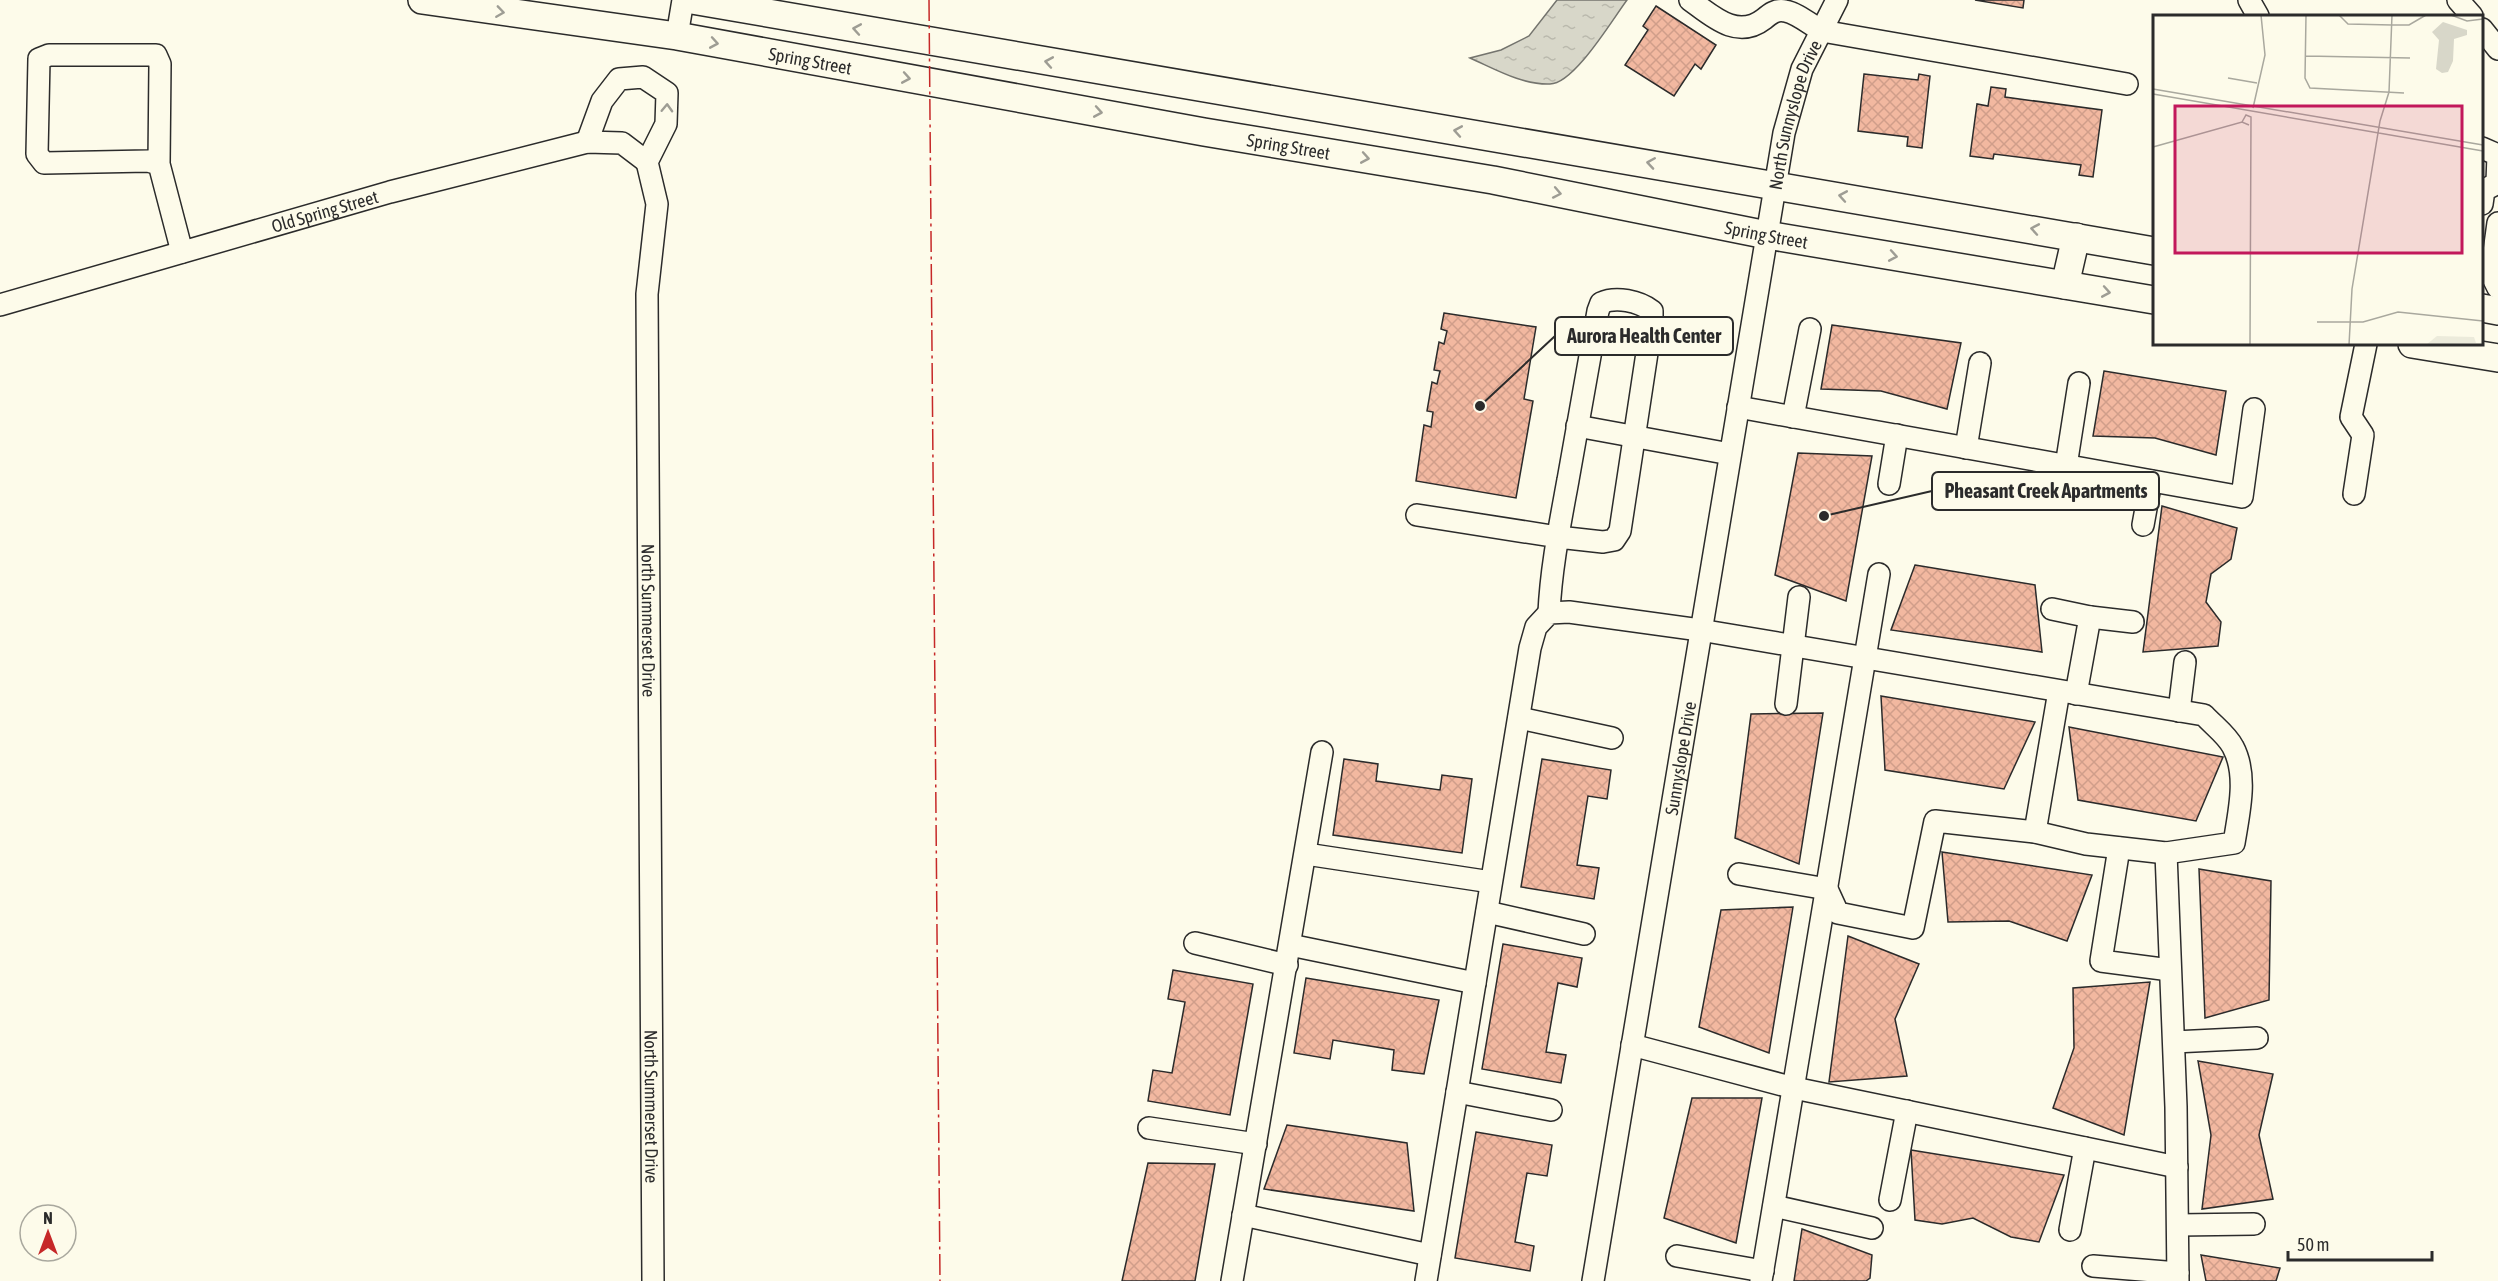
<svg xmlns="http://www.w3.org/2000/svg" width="2498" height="1281" font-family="'Asap Condensed',sans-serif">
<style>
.water{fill:url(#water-ripples);stroke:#74746e;stroke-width:1.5}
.building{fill:url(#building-cross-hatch);stroke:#2b2b2b;stroke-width:1.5}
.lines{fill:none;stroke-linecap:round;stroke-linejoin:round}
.minor-casing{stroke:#2b2b2b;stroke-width:24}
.major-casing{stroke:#2b2b2b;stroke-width:30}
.minor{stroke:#fdfbea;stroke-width:21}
.major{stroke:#fdfbea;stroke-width:27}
.power{stroke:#c62828;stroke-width:1.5;stroke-dasharray:21 4.5 3 4.5;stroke-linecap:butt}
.oneway{stroke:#9e9d94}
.labels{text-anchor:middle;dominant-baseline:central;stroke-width:4.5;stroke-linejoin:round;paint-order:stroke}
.street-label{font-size:18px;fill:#2b2b2b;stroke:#fdfbea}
.inset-road{fill:none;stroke:#a9a89e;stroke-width:1.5}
.view{fill:#c2185b;fill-opacity:0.15;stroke:#c2185b;stroke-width:3}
.inset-edge{fill:none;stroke:#2b2b2b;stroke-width:3}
.leader{fill:none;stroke:#2b2b2b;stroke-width:2}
.callout-dot{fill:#2b2b2b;stroke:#fdfbea;stroke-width:2}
.callout{fill:#fdfbea;stroke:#2b2b2b;stroke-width:2}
.callout-label{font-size:20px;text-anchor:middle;font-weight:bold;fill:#2b2b2b}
</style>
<defs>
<pattern id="water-ripples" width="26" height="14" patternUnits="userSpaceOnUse" patternTransform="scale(1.5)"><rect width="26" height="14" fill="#d8d7c9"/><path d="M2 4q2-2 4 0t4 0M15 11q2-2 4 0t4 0" fill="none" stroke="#bab9ad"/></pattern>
<pattern id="building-cross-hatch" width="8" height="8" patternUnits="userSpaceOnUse" patternTransform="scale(1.5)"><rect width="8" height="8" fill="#f2b8a0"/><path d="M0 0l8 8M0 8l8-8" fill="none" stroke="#d09e8a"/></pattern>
</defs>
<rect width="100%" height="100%" fill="#fdfbea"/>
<path class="water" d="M 1557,0 L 1627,0 C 1612,20 1574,84 1550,84 C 1522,85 1495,69 1470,58 L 1501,50 L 1529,36 Z"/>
<g class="building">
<polygon points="1975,0 2024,0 2023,8"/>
<polygon points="1656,6 1716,45 1701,69 1695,64 1674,96 1625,65 1648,30 1643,26"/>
<polygon points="1864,74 1918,80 1919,74 1930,76 1922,148 1907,146 1908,137 1858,131"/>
<polygon points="1991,87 2006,89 2005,97 2102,110 2093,177 2079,175 2081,165 1994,154 1993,159 1970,156 1977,104 1988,106"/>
<polygon points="1444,313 1536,327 1524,399 1533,401 1516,498 1416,481 1424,425 1431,427 1433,412 1427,411 1432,382 1437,384 1440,371 1434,370 1439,342 1444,344 1447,331 1441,329"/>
<polygon points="1832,325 1961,343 1947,409 1881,391 1821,389"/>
<polygon points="2104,371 2226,391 2216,455 2155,438 2093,436"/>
<polygon points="1798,453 1872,456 1846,601 1775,575"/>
<polygon points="2162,506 2237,528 2231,559 2211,574 2206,602 2221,622 2218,646 2143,652"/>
<polygon points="1915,565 2035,585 2042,652 1891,630"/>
<polygon points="1881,696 2035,722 2004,789 1885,770"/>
<polygon points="1823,713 1799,864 1735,838 1751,714"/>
<polygon points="2069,727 2223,757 2196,821 2078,800"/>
<polygon points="1344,759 1378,764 1376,781 1440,790 1442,775 1472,779 1462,853 1333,835"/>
<polygon points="1542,759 1611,770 1607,799 1588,796 1577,865 1599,868 1594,899 1521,887"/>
<polygon points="1942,852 2092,875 2067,941 2009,921 1948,922"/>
<polygon points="2199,869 2271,881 2269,1000 2205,1018"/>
<polygon points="1793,907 1769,1053 1699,1027 1721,910"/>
<polygon points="1848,936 1919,964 1895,1019 1907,1076 1829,1082"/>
<polygon points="1503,944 1582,958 1577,987 1558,983 1546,1052 1566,1055 1561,1083 1482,1069"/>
<polygon points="1173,970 1253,984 1230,1115 1148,1101 1153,1070 1172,1073 1185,1002 1168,999"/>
<polygon points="1306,978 1439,1000 1424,1074 1392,1070 1394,1050 1333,1040 1330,1059 1294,1053"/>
<polygon points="2150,982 2124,1135 2053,1108 2074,1048 2073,988"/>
<polygon points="2198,1061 2273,1074 2259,1135 2273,1199 2202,1209 2211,1135"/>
<polygon points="1692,1098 1762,1098 1736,1243 1664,1218"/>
<polygon points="1287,1125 1407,1143 1414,1211 1264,1189"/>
<polygon points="1476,1132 1552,1145 1547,1176 1527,1173 1515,1242 1534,1246 1530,1271 1455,1258"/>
<polygon points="1911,1150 2064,1175 2039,1242 2011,1237 1973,1218 1942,1224 1915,1220"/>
<polygon points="1148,1163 1215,1164 1195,1281 1122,1281"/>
<polygon points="1802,1229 1872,1255 1870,1278 1866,1281 1794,1281"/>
<polygon points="2201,1255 2280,1268 2276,1281 2206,1281"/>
</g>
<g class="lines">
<g class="minor-casing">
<g id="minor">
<path d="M 1690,0 C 1712,16 1737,40 1764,19 C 1770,14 1776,9 1785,11 C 1797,13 1811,25 1822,31 L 2127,84"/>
<polyline points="2249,0 2258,16"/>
<polyline points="2458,0 2472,16"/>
<polyline points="2482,29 2498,49"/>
<polyline points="677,36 683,0"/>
<path id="s1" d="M 587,142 L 602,101 L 619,79 L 643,77 L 667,93 L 666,124 L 647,162 L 657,204 L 647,294 L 653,1281"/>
<polyline points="2482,148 2498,155 2497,182"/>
<polyline points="159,164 148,161 44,163 37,154 39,59 49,55 156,55 160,64 159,164 182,252"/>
<polyline points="2482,204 2484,190 2498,183"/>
<polyline points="2498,223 2491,274 2498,288"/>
<path id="s2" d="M 0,305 L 390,192 L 587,142 L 622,143 L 647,162"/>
<polyline points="1738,407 2242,497 2254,409"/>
<polyline points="1793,417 1810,329"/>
<polyline points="1577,426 1730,454"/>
<polyline points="1966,448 1980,363"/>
<polyline points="2066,466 2079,383"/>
<polyline points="1889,484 1897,435"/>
<polyline points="2354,494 2363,435 2351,417 2366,344"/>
<path d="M 1417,515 L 1558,537 L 1603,542 L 1614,540 L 1620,531 L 1652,320 L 1652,311 C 1639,301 1616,296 1601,303 L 1598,311 C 1588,368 1578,424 1568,480 C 1560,524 1551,568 1549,613"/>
<polyline points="2143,525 2151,481"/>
<polyline points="2052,609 2090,617 2076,694"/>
<polyline points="2090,617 2133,622"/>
<polyline points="1786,704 1799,597"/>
<polyline points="2179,711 2185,662"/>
<polyline points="1519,718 1612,738"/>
<polyline points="2035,832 2059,691"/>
<polyline points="2119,848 2101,961 2170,970"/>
<polyline points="2166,853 2176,1107 2178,1281"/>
<polyline points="1306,854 1491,882"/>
<polyline points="1487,912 1584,934"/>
<polyline points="1195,943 1287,965"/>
<polyline points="1290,945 1475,983"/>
<polyline points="2174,1042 2257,1038"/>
<polyline points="1632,1045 1794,1088 2177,1167"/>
<polyline points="1457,1092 1551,1110"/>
<polyline points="1149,1128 1256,1144"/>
<polyline points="1890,1200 1907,1111"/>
<polyline points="1774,1206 1872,1228"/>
<polyline points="1243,1215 1430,1255"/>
<polyline points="2178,1225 2254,1224"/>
<polyline points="2070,1230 2085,1148"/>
<polyline points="1677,1256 1763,1271"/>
<polyline points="2093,1266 2178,1273"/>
<polyline points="1232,1281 1322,752"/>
<path d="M 1426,1281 L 1530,648 L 1536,627 L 1549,613 L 1569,612 L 1700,630 L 2204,715 C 2213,725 2227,735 2233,747 C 2248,775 2239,812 2234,843 L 2166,853 L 2086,844 L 2035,832 L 1935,821 L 1913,928 L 1838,913 L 1827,889 L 1739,874"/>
<path id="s3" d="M 1593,1281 L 1784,133 L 1802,69 L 1837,0"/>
<polyline points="1761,1281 1879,574"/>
</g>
</g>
<g class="major-casing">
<g id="major">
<path id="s4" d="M 422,0 L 677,36 L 1204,132 L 1493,180 L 1767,235 L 2154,300"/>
<polyline points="692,0 2154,251"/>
<polyline points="2065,285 2076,237"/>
<polyline points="2482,308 2498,311"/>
<polyline points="2412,344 2498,358"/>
</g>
</g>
<use href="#minor" class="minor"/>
<use href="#major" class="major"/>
<polyline class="power" points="929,0 940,1281"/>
</g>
<defs><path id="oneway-chevron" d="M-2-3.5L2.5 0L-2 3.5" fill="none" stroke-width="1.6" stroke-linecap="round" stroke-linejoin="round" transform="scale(1.5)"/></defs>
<g class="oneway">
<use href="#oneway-chevron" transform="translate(500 12) rotate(8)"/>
<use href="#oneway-chevron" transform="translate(857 29) rotate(-170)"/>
<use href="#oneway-chevron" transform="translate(714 43) rotate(10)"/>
<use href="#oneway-chevron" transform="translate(1049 62) rotate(-170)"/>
<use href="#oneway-chevron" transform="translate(906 78) rotate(10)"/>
<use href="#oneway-chevron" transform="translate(667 108) rotate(-88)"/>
<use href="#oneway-chevron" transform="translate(1098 112) rotate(10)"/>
<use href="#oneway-chevron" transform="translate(1458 131) rotate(-170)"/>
<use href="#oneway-chevron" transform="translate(1365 158) rotate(10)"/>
<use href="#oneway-chevron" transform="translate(1651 163) rotate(-171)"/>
<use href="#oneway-chevron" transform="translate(1557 193) rotate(11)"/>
<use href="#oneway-chevron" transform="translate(1843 196) rotate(-170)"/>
<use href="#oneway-chevron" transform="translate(2035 229) rotate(-170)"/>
<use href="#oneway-chevron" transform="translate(1893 256) rotate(10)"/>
<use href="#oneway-chevron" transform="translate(2106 292) rotate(10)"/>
</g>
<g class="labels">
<g class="street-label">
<text stroke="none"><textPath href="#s4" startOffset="393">Spring Street</textPath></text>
<text stroke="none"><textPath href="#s3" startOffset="1184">North Sunnyslope Drive</textPath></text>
<text stroke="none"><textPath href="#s4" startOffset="879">Spring Street</textPath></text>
<text stroke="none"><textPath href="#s2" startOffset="338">Old Spring Street</textPath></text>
<text stroke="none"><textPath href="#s4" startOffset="1365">Spring Street</textPath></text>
<text stroke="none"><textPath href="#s1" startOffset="658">North Summerset Drive</textPath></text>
<text stroke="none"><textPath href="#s3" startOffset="530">Sunnyslope Drive</textPath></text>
<text stroke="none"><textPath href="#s1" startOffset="1144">North Summerset Drive</textPath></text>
</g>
</g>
<g transform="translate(2153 15)">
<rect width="330" height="330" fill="#fdfbea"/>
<path d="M 284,321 L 321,322 L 323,328 L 273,330 Z" fill="#ecebdb"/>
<path d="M 290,7 L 314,15 L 314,20 L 301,24 L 300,46 L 295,57 L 289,58 L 283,54 L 286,25 L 279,17 Z" fill="#d8d7c9"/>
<path class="inset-road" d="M 153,0 L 152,63 L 157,73 L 251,78M 186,0 L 195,9 L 239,10 L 256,10 L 273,0M 298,0 L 314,6 L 330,4M 153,41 L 257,43M 75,63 L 104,68M 0,74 L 330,130M 0,79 L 330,136M 100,93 L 112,40 L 108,0M 89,107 L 93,100 L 98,102 L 97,330M 0,132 L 89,107 L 96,110M 164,307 L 210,307 L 245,297 L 330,306M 196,330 L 199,274 L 227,106 L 236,77 L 239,0"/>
<path class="view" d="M 22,91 L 309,91 L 309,238 L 22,238 Z"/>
<rect width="330" height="330" class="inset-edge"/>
</g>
<path class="leader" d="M1480 406L1555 336M1824 516L1932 491"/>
<g class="callout-dot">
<circle cx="1480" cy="406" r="6"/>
<circle cx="1824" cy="516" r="6"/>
</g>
<g class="callout">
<rect x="1555" y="317" width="178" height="38" rx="6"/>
<rect x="1932" y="472" width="227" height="38" rx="6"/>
</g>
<g class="callout-label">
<text x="1644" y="343">Aurora Health Center</text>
<text x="2046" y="498">Pheasant Creek Apartments</text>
</g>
<g transform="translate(48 1233)"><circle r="28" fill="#fdfbea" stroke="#a9a89e" stroke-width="1.5"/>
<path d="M0-4.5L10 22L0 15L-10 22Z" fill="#c62828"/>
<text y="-9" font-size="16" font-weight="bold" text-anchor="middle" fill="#2b2b2b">N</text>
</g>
<path d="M2288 1251v9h144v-9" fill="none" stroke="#2b2b2b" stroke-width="3"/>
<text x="2297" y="1251" font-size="18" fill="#2b2b2b" stroke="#fdfbea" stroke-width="4.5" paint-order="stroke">50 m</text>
</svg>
